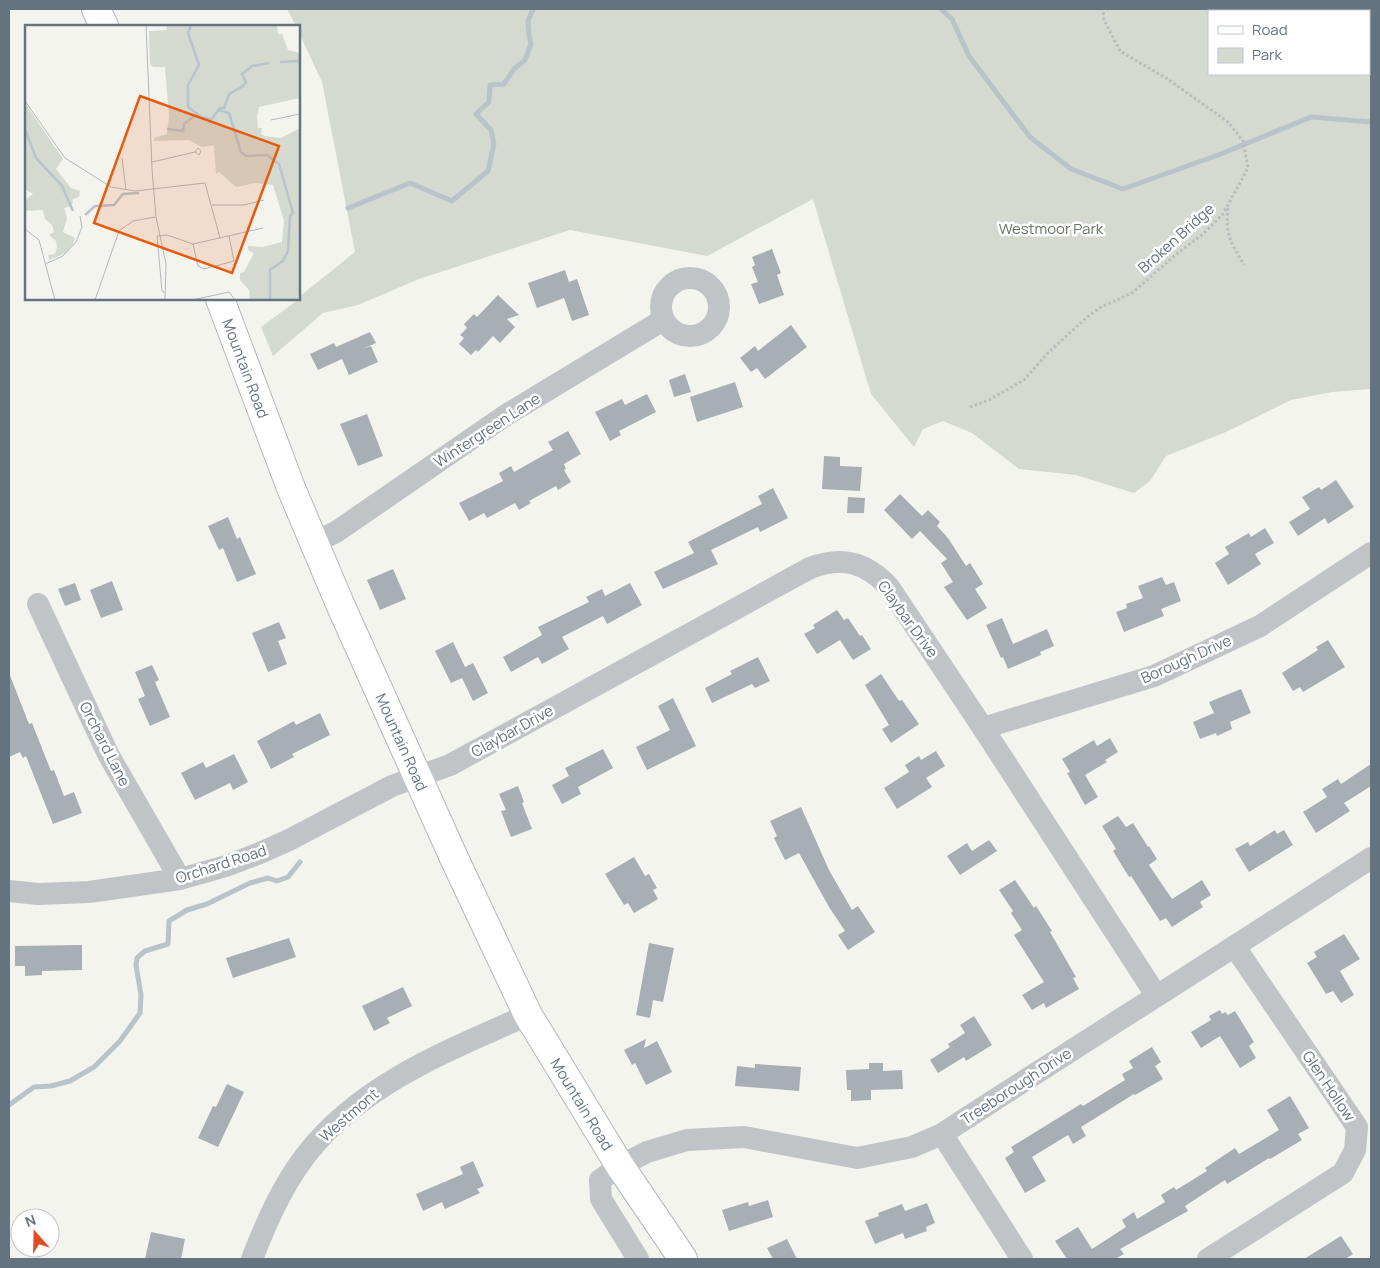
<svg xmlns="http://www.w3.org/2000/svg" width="1380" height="1268" font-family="Manrope,sans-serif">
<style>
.green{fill:#d4dad0;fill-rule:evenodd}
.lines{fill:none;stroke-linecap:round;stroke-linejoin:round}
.stream{stroke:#b8c4c9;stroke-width:5}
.building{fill:#a7afb4}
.major-casing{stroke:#b4b7bb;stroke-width:30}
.path{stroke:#babcbe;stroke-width:3;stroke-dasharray:2.5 2.5;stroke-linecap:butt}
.minor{stroke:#c1c4c7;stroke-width:22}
.major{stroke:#fff;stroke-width:28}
.labels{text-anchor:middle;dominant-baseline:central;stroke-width:5;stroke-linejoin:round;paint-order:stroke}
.park-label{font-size:15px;fill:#667761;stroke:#fff}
.street-label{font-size:15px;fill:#637380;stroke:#fff}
.inset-river{fill:none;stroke:#b8c4c9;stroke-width:2.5}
.inset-road{fill:none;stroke:#b1b8bc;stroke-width:1}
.view{fill:#e8590c;fill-opacity:0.15;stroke:#e8590c;stroke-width:2.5}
.inset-edge{fill:none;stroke:#637380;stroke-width:2.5}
</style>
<rect width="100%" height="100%" fill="#f4f4ef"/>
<path class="green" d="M 287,9 L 1371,9 L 1371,389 L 1332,392 L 1291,400 L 1226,432 L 1166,456 L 1150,481 L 1134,493 L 1076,475 L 1019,469 L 972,433 L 943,421 L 923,429 L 914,447 L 871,394 L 813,199 L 707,256 L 570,230 L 419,279 L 358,305 L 323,313 L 273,356 L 261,327 L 299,299 L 299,297 L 355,252 L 322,82 L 299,33 L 299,26 L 296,26 ZM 1209,11 L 1369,11 L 1369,74 L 1209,74 Z"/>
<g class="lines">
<g class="stream">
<polyline points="941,9 952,19 969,56 1030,137 1071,169 1123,189 1218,155 1311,117 1371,122"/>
<polyline points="348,208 410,183 452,201 488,171 494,144 491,130 476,114 489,102 490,85 504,84 514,69 525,60 531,44 529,35 528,21 533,9"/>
<polyline points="9,1105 34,1087 51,1086 70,1081 94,1067 120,1041 140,1013 141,995 136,965 137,958 145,951 168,944 169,921 187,910 207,904 250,883 268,878 277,881 288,877 300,862"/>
</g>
</g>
<g class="building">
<polygon points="772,249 781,273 777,275 784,295 759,304 751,284 758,282 752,267 755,265 752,257"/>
<polygon points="565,270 569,282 577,279 589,315 572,321 564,298 537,308 528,283"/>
<polygon points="498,295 519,315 507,319 515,327 500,343 493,336 478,352 476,350 471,355 459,344 464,338 460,335 467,328 464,324 474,314 477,317"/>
<polygon points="791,325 807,347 765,379 757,368 751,372 740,358 755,346 758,351"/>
<polygon points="370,332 376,343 362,349 371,346 378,362 349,375 342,359 318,370 310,354 334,343 336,347"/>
<polygon points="685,374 691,392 674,397 669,380"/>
<polygon points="735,382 743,407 697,422 690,397"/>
<polygon points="647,394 656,412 619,431 621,435 610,441 595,412 622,399 625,405"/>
<polygon points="367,414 383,456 358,466 340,424"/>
<polygon points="568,431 581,454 564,464 566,469 564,470 571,482 558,490 556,486 529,501 531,503 519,510 515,503 487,518 484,513 469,521 459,503 503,481 499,473 511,466 514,472 553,450 548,442"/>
<polygon points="824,456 840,457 840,466 862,467 860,491 822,489"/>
<polygon points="1336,480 1354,507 1328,524 1325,518 1298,536 1289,522 1310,509 1302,497 1319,487 1321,490"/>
<polygon points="773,488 788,518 760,532 758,527 711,550 718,564 663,589 654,572 694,553 688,542 762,504 758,496"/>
<polygon points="900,494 922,516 928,510 940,522 937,526 948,538 966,566 970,563 983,584 975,589 987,608 967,620 944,587 953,582 941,563 947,559 920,531 912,539 884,510"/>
<polygon points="848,497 865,498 864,513 847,513"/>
<polygon points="228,517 237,539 240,537 256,574 237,582 223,548 219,550 208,526"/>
<polygon points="1265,528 1274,543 1255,554 1261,564 1228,585 1215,563 1229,554 1225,547 1249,533 1251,537"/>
<polygon points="393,569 406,599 380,610 367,580"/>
<polygon points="1162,577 1166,585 1174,582 1181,601 1161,609 1164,616 1124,632 1116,612 1127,608 1126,604 1143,598 1138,586"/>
<polygon points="112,581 123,610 101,618 90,590"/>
<polygon points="75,583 81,600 65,606 58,589"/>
<polygon points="630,583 642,605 607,624 603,616 562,637 569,649 542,664 538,657 511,672 503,657 542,635 538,627 589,602 586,597 602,589 605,596"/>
<polygon points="837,610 844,620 848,618 860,636 862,635 871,649 853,660 840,640 817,654 804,634 815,628 813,625"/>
<polygon points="1002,618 1013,644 1047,629 1054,646 1040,652 1041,655 1008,669 1003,657 1001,658 986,625"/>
<polygon points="279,622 286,638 278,641 287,664 268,672 252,633"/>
<polygon points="1328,640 1345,667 1303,692 1300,687 1293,691 1282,673 1318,650 1316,647"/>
<polygon points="453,642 465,667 473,663 488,693 473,701 462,678 451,683 435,651"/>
<polygon points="758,657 770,681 755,688 752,684 712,703 705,688 732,674 730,671"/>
<polygon points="152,665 159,680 155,682 170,717 150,726 138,699 145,696 135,672"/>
<polygon points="9,673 29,724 32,723 51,771 54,770 64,796 74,792 82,813 53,824 26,756 23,758 20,752 9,757"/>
<polygon points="881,674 899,701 902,700 919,724 891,743 882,729 889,725 865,685"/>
<polygon points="1241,689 1251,713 1230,722 1232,729 1217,736 1216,733 1200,739 1193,722 1214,713 1209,702"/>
<polygon points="673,698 696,746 647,770 636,747 670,730 658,706"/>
<polygon points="320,713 330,735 292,754 294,757 271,769 257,741 294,721 296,725"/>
<polygon points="1110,738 1118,752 1105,760 1107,762 1085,775 1098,797 1085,805 1067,773 1070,772 1062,759 1094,740 1097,746"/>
<polygon points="603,749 613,768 578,787 581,794 562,804 552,785 569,776 565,768"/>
<polygon points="936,751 945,766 926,778 932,787 897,809 884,788 909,772 905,765 919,756 921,760"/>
<polygon points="234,754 248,782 233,790 230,783 195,800 181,773 203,762 206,768"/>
<polygon points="1371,764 1371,786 1344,803 1350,811 1316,833 1303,812 1327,797 1322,789 1338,779 1341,784"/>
<polygon points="518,786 524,802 522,803 532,829 511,837 501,811 506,810 499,794"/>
<polygon points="801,807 829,870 852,910 858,906 875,932 848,950 838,935 845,931 829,907 799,853 785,860 774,838 777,836 770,821"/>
<polygon points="1118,816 1126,827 1133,823 1148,847 1149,846 1157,859 1149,865 1172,899 1202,880 1211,895 1200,902 1203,907 1172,927 1166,918 1160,921 1131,876 1129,877 1113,851 1116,849 1102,826"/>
<polygon points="1275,830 1277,834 1284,830 1293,845 1249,872 1235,849 1248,842 1250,846"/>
<polygon points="989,840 997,851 960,875 947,856 967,843 972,851"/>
<polygon points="634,857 645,876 649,874 657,888 653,890 658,899 634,913 628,903 624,905 605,874"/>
<polygon points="1015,880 1034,908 1036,906 1052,931 1050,932 1076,977 1073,978 1079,989 1046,1008 1044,1003 1032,1010 1022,995 1044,982 1014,935 1022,930 1011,913 1013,911 999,890"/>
<polygon points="1344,934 1360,959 1340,971 1354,995 1341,1003 1333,991 1326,994 1307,963 1317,957 1314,952"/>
<polygon points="289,938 296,957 233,978 226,958"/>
<polygon points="649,943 674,948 663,1002 653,1000 650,1018 636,1015"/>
<polygon points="82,945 82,970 42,971 42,975 25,976 25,966 15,966 15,946"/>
<polygon points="403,987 412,1006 387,1018 390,1023 374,1031 362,1006"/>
<polygon points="1220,1010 1222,1014 1225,1012 1228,1015 1235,1011 1254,1042 1249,1046 1256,1058 1240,1068 1220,1036 1201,1048 1191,1032 1211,1020 1209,1016"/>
<polygon points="974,1016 992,1045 966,1061 964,1057 938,1073 930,1060 950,1047 948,1044 965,1033 960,1025"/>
<polygon points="646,1039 644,1048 657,1041 672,1072 646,1085 635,1063 632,1065 624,1050"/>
<polygon points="1152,1047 1161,1062 1155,1066 1163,1079 1135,1095 1134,1094 1081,1127 1086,1136 1073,1144 1068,1135 1032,1157 1046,1181 1025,1193 1005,1158 1014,1152 1011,1147 1081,1104 1083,1106 1125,1080 1122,1074 1133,1068 1129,1061"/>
<polygon points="869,1063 883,1063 883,1071 902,1070 903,1089 871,1090 871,1100 851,1101 851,1090 847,1090 846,1070 869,1069"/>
<polygon points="755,1064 801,1067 799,1091 735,1086 737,1066 755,1068"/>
<polygon points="227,1084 244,1092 218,1147 198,1138 213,1106 216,1107"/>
<polygon points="1290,1096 1309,1128 1298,1134 1302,1140 1270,1159 1269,1158 1227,1184 1225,1180 1185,1206 1188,1211 1120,1249 1124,1254 1115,1259 1067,1259 1055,1241 1078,1227 1092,1249 1126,1227 1122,1220 1134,1212 1137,1219 1165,1202 1161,1195 1174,1187 1176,1190 1207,1171 1205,1168 1235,1148 1239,1154 1279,1130 1267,1110"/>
<polygon points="473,1161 484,1186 477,1189 480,1193 445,1209 442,1202 423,1211 416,1194 463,1174 460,1167"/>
<polygon points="768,1200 773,1217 729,1231 722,1210 748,1202 749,1206"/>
<polygon points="927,1203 935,1223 926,1227 927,1231 905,1239 903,1233 875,1244 865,1221 879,1216 878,1213 902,1204 905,1211"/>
<polygon points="151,1232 185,1239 181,1259 145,1259"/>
<polygon points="1341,1236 1353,1254 1345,1259 1304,1259"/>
<polygon points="787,1239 797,1259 773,1259 767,1248"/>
</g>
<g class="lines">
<g class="major-casing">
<g id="major">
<polyline points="96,9 104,26"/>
<path id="s1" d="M 220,299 L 291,488 L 340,604 L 454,858 L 528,1015 L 620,1166 L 683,1259"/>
</g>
</g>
<g class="path">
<path d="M 1228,208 C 1225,236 1231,242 1244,265"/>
<polyline points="970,407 989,400 1024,380 1048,353 1087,317 1101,307 1132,293 1179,252 1203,234 1223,214 1248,168 1243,141 1228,122 1169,80 1120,51 1104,20 1103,9"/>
</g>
<g class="minor">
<circle cx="690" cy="307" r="29"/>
<polyline points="313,543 336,532 506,415 663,320"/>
<polyline points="38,604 108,754 180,879"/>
<polyline points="983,728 1154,676 1260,626 1371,553"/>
<path d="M 9,891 L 38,894 L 89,892 L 180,879 L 226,866 L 260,853 L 289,840 L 392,786 L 450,765 L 810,568 C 842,556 866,562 889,587 L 983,728 L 1156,995"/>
<polyline points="942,1134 1022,1259"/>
<path d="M 252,1259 C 266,1223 282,1186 306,1155 C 361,1084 449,1050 528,1015"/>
<path d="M 638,1259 L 601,1199 L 600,1180 L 620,1166 L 647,1152 L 687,1140 L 744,1137 L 857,1158 L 912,1147 L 942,1134 C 1085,1041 1229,951 1371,858"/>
<polyline points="1208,1259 1343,1173 1355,1150 1357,1127 1235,947"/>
</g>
<use href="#major" class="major"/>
</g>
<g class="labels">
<g class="park-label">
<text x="1051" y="228">Westmoor Park</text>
</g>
<g class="street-label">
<text transform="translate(1176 238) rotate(-42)">Broken Bridge</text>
<text stroke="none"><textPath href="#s1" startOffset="74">Mountain Road</textPath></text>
<text transform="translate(487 430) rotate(-33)">Wintergreen Lane</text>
<text transform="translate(908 619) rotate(54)">Claybar Drive</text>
<text transform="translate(1186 659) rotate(-24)">Borough Drive</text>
<text transform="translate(512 731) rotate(-29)">Claybar Drive</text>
<text stroke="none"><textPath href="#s1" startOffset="479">Mountain Road</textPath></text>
<text transform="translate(105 744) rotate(63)">Orchard Lane</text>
<text transform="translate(221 864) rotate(-18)">Orchard Road</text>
<text transform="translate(1016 1086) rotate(-33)">Treeborough Drive</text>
<text transform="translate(1329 1086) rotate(56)">Glen Hollow</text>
<text stroke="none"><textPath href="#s1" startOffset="884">Mountain Road</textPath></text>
<text transform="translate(349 1115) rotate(-41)">Westmont</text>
</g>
</g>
<g transform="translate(25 25)">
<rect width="275" height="275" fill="#f4f4ef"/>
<path d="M 141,0 L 252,0 L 253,9 L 257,9 L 263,25 L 275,28 L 275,73 L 234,82 L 232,92 L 233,103 L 237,103 L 236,109 L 240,111 L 256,113 L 275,103 L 275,275 L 225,275 L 224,265 L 215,255 L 215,248 L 219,247 L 229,228 L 223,225 L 223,221 L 238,222 L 257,217 L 259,196 L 248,160 L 230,158 L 211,162 L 194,147 L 191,149 L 189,120 L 177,122 L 164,115 L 129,116 L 129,113 L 142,109 L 144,91 L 140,42 L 128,42 L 125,38 L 124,6 L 142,5 ZM 0,78 L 38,134 L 31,144 L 46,163 L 55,166 L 54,172 L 48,174 L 47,181 L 39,183 L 42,193 L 38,207 L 50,213 L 48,219 L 41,228 L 24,235 L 23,230 L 30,229 L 32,223 L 31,216 L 24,210 L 29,207 L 27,200 L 20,194 L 18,185 L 0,186 L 0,175 L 8,169 L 0,164 Z" fill="#d4dad0"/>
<path class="inset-river" d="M 166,0 L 163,8 L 174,40 L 163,60 L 163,82 L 176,92 L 187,94 L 195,83 L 199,83 L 204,69 L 218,61 L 221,57 L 217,49 L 227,41 L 244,38M 255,37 L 275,36M 194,85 L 204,88 L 216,127 L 221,131 L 242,130 L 254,139 L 268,188 L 265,191 L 263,226 L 258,236 L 245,245 L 245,275M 0,104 L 11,133 L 37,161 L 48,186M 142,104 L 158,106 L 159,99 L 173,88M 60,190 L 70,181 L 89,180 L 98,169 L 114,168"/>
<path class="inset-road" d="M 121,0 L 127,144 L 131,192 L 141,239 L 140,275M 0,76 L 40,133 L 86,162 L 110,166 L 180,158 L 195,213M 246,95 L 275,89M 97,133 L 101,165M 127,137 L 170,127 L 173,123 L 176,126 L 174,130 L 170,127M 187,180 L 219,180 L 239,175M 0,204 L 14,215 L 30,275M 168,219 L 173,241 L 179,244 L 209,236 L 204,211M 20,239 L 38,231 L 51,217 L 57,202 L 55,191M 140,268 L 137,266 L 132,211 L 142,210 L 168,219 L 238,203M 70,275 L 94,206 L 108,196 L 130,192M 167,275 L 204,267 L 210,275"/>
<path class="view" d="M 115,71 L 254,121 L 207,248 L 69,198 Z"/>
<rect width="275" height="275" class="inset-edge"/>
</g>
<rect width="1380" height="1268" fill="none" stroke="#637380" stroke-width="20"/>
<rect x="1208" y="10" width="162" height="65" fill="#ffffff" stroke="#c1c7cc"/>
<rect x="1218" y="26" width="25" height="8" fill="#ffffff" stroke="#c1c7cc"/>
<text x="1252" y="35" font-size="15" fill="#637380">Road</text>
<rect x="1218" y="48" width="25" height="15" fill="#d4dad0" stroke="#c1c7cc"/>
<text x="1252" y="60" font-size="15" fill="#637380">Park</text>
<g transform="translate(35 1233) rotate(340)"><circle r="24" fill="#ffffff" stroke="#c1c7cc"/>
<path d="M0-4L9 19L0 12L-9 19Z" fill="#e14d22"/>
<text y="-8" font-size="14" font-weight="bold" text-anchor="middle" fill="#637380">N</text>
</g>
</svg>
